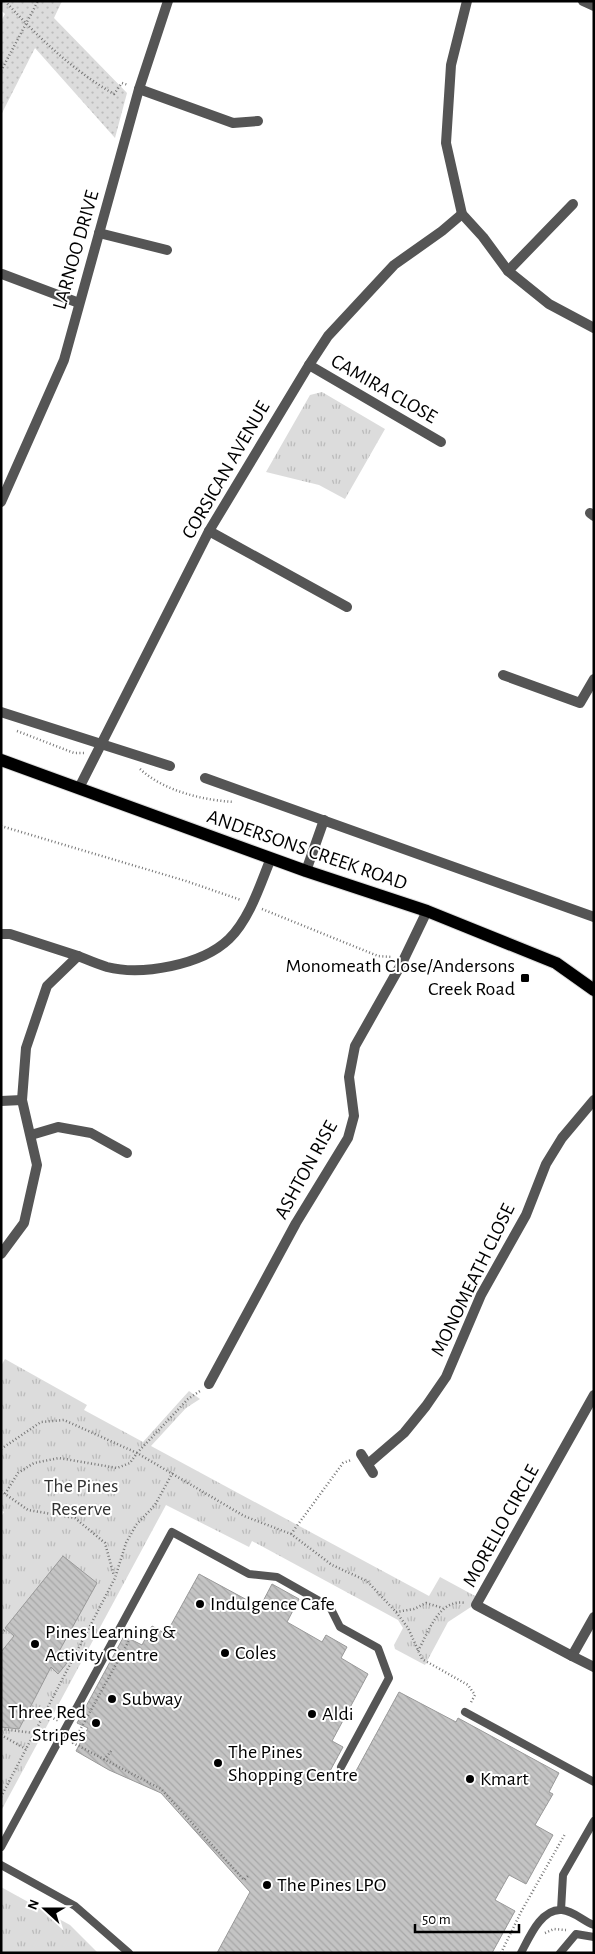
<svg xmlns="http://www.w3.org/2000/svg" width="595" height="1954" font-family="'Alegreya Sans',sans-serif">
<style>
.grass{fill:url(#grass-dots)}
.park{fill:url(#park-tufts)}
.building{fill:url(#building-back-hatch);stroke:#999}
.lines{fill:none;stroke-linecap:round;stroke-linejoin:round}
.primary-casing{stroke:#dbdbdb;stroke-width:14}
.path{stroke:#777;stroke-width:2.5;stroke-dasharray:1 2.5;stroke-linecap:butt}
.service{stroke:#555;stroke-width:8}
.minor{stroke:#555;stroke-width:10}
.primary{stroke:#000;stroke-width:12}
.poi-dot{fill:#000;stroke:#fff;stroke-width:2}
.labels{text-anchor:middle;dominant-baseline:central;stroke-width:4;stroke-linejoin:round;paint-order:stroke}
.street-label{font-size:20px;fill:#000;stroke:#fff}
.poi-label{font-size:20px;fill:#000;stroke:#fff;text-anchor:start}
.park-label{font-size:20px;fill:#333;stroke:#fff}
</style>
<defs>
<pattern id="grass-dots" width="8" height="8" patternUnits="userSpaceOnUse" patternTransform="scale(1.25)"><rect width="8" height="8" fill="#dcdcdc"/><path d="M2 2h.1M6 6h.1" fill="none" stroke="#bbb" stroke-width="1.8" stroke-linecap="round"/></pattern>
<pattern id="park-tufts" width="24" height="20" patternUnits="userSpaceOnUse" patternTransform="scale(1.25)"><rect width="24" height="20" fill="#dcdcdc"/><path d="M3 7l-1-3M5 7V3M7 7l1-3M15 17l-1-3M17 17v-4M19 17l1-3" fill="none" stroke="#bbb"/></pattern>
<pattern id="building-back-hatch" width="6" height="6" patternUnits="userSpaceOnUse" patternTransform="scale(1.25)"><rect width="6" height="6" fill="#c4c4c4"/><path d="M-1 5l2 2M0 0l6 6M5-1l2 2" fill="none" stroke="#a7a7a7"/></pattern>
</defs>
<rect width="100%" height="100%" fill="#fff"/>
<polygon class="grass" points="1,1 62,1 54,18 127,93 115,138 35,48 1,115 1,21 5,14 1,10"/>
<g class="park">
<polygon points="322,392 385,429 345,499 319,485 266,472 310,395"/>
<polygon points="5,1359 87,1405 84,1410 143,1442 189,1391 200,1399 186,1408 151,1446 429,1596 440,1577 477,1597 471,1607 448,1622 425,1665 395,1649 394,1645 403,1628 398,1620 252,1541 249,1547 166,1505 1,1811 1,1517 4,1512 1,1510 1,1366"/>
<polygon points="1,1887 70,1925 98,1953 1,1953"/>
</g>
<g class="building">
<polygon points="63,1556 97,1583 57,1655 67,1663 58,1674 51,1667 19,1729 1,1727 1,1652 14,1636 5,1628"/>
<polygon points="199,1574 260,1607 272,1584 299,1599 287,1622 322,1642 326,1635 347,1647 341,1658 368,1674 332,1741 343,1747 330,1771 350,1782 399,1692 456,1722 458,1718 559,1773 549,1792 553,1794 535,1825 553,1835 526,1884 509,1875 495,1900 515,1911 492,1953 217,1953 250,1892 161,1793 109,1770 76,1751 88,1728 77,1723 124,1636 142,1645 152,1626 166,1634"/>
</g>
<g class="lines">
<g class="primary-casing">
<polyline id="primary" points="1,760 306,871 427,911 556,963 594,990"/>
</g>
<g class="path">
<path d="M 5,1 C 38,37 72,70 114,94 L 122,83 L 128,85"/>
<polyline points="1,71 38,1"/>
<polyline points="17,731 74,753 85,753"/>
<path d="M 140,769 C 164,791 202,800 234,802"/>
<polyline points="1,826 186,881 241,900"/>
<polyline points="262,909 378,956 392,957"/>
<polyline points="1,1449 41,1422 64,1420 137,1453 244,1516 291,1534 332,1565 367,1581 396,1612 408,1628 422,1659 468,1685 475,1695 470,1704"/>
<polyline points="1,1491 28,1510 75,1518 105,1543 114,1576"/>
<polyline points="5,1494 18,1473 34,1463 59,1458 117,1468 130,1463 137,1453 188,1399 200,1391"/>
<polyline points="291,1534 343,1463 351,1460"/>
<polyline points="396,1612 414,1609 426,1603 443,1608"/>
<polyline points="1,1633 6,1629"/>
<polyline points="132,1635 73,1743 161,1789 244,1880 248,1876"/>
<path d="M 418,1651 C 429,1631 439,1598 466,1603"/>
<polyline points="44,1714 59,1721"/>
<polyline points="1,1729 34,1733"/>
<polyline points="1,1735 26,1749"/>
<polyline points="104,1760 112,1750"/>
<polyline points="1,1797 115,1578 126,1543 136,1525 155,1505 173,1472"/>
<polyline points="545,1933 554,1929 566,1930"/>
<polyline points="501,1953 521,1912 565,1834"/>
</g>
<g class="service">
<polyline points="465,1712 594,1782"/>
<polyline points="1,1847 172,1532 249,1574 277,1577 330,1607 340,1627 378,1648 389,1678 341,1767"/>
<polyline points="1,1865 75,1906 129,1953"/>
<polyline points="561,1910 563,1875 594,1821"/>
<path d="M 521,1953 C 529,1938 541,1908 562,1910 C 574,1911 583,1921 594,1925"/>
<polyline points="560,1953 576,1934 594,1937"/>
</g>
<g class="minor">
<polyline points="467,1 451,65 446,143 462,214 483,237 508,271 549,304 594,328"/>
<polyline points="583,1 594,6"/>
<polyline points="139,89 233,123 258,121"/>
<polyline points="99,233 167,250"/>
<polyline points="508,271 573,204"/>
<polyline points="2,274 79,303"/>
<polyline points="309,365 441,442"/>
<polyline points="1,502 64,360 139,89 168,1"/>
<polyline points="590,513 594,516"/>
<polyline points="209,531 347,607"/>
<polyline points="503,675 580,703 594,679"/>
<polyline points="1,712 170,766"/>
<polyline points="205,778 594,917"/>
<polyline points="79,788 209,531 309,365 328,336 394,265 442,231 462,214"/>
<polyline points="306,871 324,820"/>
<polyline points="1,934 10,934 78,956"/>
<polyline points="1,1101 22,1100"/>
<polyline points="31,1135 58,1127 91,1133 127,1153"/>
<path d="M 1,1254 L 24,1223 L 37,1165 L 22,1100 L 26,1048 L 47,986 L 78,956 C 88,960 97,964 107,967 C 142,976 202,965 229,939 C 250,918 260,885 271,858"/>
<polyline points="209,1384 296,1223 348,1138 354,1116 349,1077 355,1046 403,961 427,911"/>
<polyline points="594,1395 476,1605 572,1656 594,1617"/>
<polyline points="361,1454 373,1473"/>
<polyline points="368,1464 404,1433 426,1406 446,1377 481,1295 526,1215 546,1164 562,1138 594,1100"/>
<polyline points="572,1656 594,1667"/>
</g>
<use href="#primary" class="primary"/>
</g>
<g class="poi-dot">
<rect x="520" y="973" width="10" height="10" rx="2.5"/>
<circle cx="200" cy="1604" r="5"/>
<circle cx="35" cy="1644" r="5"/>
<circle cx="225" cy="1653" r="5"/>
<circle cx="112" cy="1699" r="5"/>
<circle cx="312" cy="1714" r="5"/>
<circle cx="96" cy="1723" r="5"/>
<circle cx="218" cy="1763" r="5"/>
<circle cx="470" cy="1779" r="5"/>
<circle cx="267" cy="1885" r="5"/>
</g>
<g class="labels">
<g class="street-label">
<text transform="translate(76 250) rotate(-74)">LARNOO DRIVE</text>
<text transform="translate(384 389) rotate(30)">CAMIRA CLOSE</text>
<text transform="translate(226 470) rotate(-60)">CORSICAN AVENUE</text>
<text transform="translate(307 850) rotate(19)">ANDERSONS CREEK ROAD</text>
<text transform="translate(306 1170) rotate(-61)">ASHTON RISE</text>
<text transform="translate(473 1280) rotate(-64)">MONOMEATH CLOSE</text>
<text transform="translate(501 1526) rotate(-61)">MORELLO CIRCLE</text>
</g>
<g class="poi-label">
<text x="515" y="966" text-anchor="end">Monomeath Close/Andersons<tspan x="515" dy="23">Creek Road</tspan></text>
<text x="210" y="1604">Indulgence Cafe</text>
<text x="45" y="1632">Pines Learning &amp;<tspan x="45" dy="23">Activity Centre</tspan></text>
<text x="235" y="1653">Coles</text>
<text x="122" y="1699">Subway</text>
<text x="86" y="1712" text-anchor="end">Three Red<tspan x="86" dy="23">Stripes</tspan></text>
<text x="322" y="1714">Aldi</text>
<text x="228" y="1752">The Pines<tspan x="228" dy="23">Shopping Centre</tspan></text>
<text x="480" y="1779">Kmart</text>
<text x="277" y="1885">The Pines LPO</text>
</g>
<g class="park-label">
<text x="81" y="1486">The Pines<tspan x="81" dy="23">Reserve</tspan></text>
</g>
</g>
<rect width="595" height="1954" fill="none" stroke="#000000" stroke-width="5"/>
<g transform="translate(45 1909) rotate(291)" stroke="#ffffff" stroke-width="4" paint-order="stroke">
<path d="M0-4L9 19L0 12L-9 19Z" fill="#000000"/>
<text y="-8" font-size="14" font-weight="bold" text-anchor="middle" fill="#000000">N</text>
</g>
<path d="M415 1924v8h104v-8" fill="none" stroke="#000000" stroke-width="2.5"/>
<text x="422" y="1924" font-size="15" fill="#000000" stroke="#ffffff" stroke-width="4" paint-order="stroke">50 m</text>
</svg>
